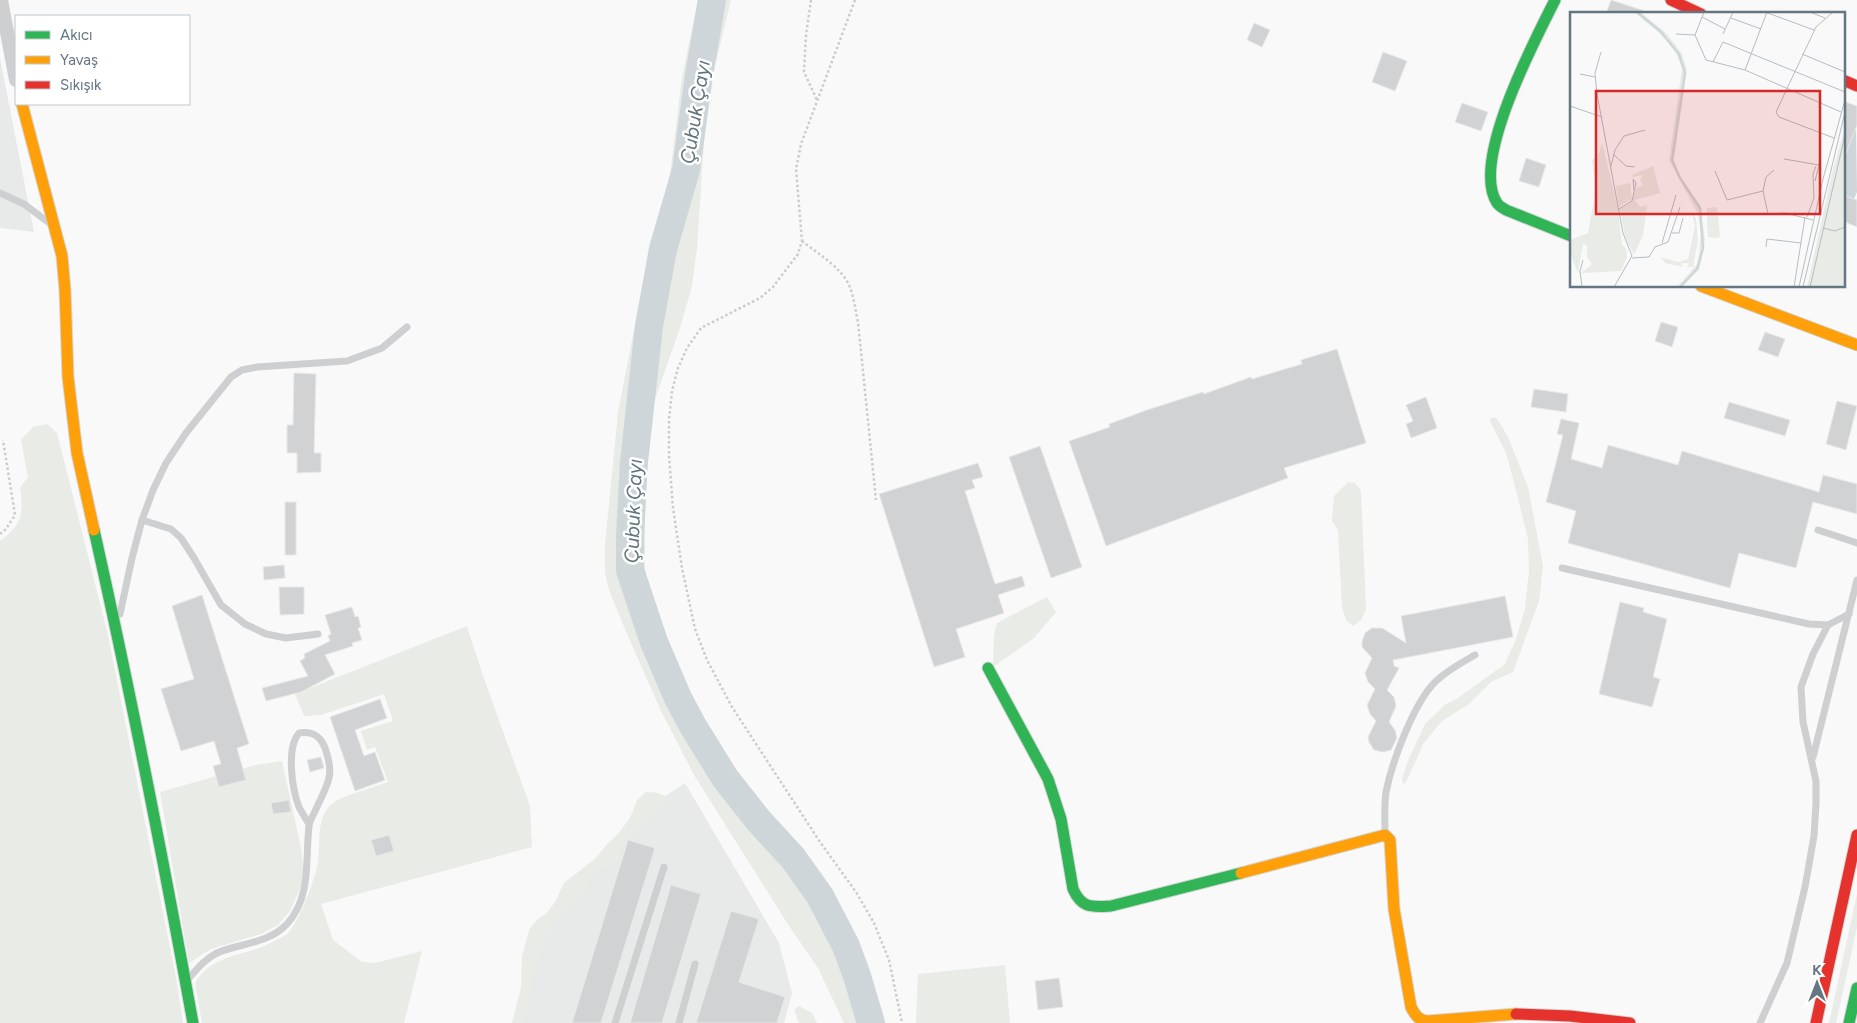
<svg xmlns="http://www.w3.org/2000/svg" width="1857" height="1023" font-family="Figtree,sans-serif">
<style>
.built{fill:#e8e9e9}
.green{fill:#e8ebe6}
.water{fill:#ced6d9}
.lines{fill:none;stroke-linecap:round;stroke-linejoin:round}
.river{stroke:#ced6d9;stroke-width:28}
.building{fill:#d0d2d3;stroke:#e8e8e8}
.fast-casing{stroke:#d5d6d7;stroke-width:13}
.slow-casing{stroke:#d5d6d7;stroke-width:13}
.jam-casing{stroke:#d5d6d7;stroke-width:13}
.path{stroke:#cbcccd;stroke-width:2.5;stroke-dasharray:2.5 2.5;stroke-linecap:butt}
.lane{stroke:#cecfd0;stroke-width:7}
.street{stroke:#cecfd0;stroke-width:14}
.fast{stroke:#30b455;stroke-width:11}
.slow{stroke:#ff9f0a;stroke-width:11}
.jam{stroke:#e5322d;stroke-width:11}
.labels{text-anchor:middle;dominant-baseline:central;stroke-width:5;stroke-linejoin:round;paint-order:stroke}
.water-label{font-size:20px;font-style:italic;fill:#60757c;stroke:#fff}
.inset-river{fill:none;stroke:#ced6d9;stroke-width:2.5}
.inset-road{fill:none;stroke:#b5bdc3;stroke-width:1}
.view{fill:#d62828;fill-opacity:0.15;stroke:#d62828;stroke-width:2.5}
.inset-edge{fill:none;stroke:#657683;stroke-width:2.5}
</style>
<rect width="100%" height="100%" fill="#f9f9f9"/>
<g class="built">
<polygon points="0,58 34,232 0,228"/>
<polygon points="685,783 779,943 792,993 784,1023 519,1023 528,935 652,805"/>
</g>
<g class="green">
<polygon points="698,0 731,0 711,83 705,127 697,248 692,286 680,328 654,402 648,446 645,497 645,571 659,634 678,678 698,714 739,779 835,903 851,929 863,960 877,1023 844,1023 818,968 789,926 694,775 661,711 624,627 609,590 605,573 605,545 618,412 639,304 667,200 682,77"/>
<polygon points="1494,417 1498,420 1508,437 1528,487 1543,566 1539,601 1513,672 1491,682 1469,704 1442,721 1423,744 1409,776 1404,785 1402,779 1408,761 1425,724 1446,704 1458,698 1505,664 1516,639 1525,609 1529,571 1528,539 1515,486 1506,453 1491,423 1490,419"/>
<path d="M 47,424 L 57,433 L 108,635 L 177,983 L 183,1023 L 0,1023 L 0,541 C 22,525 24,514 20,488 L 28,477 L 21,440 L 33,427 Z"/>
<polygon points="1348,482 1355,483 1361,491 1366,609 1361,620 1353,626 1346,620 1342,608 1338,530 1332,521 1334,496"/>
<polygon points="1047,597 1056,612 1034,638 993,667 994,635 997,623"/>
<path d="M 467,626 L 483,676 L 530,806 L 532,847 L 321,904 L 333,940 L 362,962 L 375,963 L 422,951 L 404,1023 L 202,1023 L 195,983 C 213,952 248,957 276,940 C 280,938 286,936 289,932 C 299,921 316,877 318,862 C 321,842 315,816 334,802 C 345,795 375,787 388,782 L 375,747 L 367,750 L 361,731 L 393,721 L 384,694 L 321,715 L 304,716 L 295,694 Z"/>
<polygon points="282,761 301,848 303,865 302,884 296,898 290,911 278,925 261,934 211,949 189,963 160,792 256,765"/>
<path d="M 646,792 C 656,792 674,794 665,808 L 626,840 L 620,857 L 612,866 L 601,868 L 598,870 L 575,905 L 571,910 L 563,914 L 554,925 L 540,956 L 524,1023 L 512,1023 L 521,988 L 522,956 L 530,928 L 538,919 L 547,913 L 555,902 L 564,883 L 596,858 L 607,844 L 618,834 L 630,818 L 637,800 Z"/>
<polygon points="1857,894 1857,927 1836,1023 1829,1023"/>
<polygon points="1005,965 1010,1023 916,1023 918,974"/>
<polygon points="799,1006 812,1013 817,1023 799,1023 794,1010"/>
</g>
<polygon class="water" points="1856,128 1857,192 1854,199 1843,195 1843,159"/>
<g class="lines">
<polyline class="river" points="712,0 699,75 686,170 663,249 649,326 634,462 630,535 630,570 654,642 678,698 693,726 725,778 759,821 793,858 820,896 846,946 857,976 871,1023"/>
</g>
<g class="building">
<polygon points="1611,0 1648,12 1648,14 1606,14"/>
<polygon points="1254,23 1270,30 1262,47 1247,40"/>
<polygon points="1383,52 1407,61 1395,91 1372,82"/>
<polygon points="1843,101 1857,106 1857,125 1844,158"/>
<polygon points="1462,103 1488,112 1481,131 1455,122"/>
<polygon points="1526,158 1546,165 1539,187 1519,181"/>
<polygon points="1843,195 1857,200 1857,227 1843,221"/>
<polygon points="1661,322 1678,327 1672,347 1655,341"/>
<polygon points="1765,332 1785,339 1778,357 1758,350"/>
<polygon points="1337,349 1366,443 1284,468 1288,478 1106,546 1069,441 1110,427 1109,424 1147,410 1203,392 1204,394 1251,377 1252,379 1302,364 1301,360"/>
<polygon points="294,373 316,374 314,453 321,453 321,472 297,473 297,453 287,453 287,425 293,425"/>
<polygon points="1534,389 1568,394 1566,412 1531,407"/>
<polygon points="1426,397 1437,428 1411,438 1406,424 1413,421 1406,405"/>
<polygon points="1837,401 1857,406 1846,450 1826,444"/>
<polygon points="1729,402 1790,420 1785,436 1724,418"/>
<polygon points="1561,419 1579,423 1571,459 1602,468 1608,445 1678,465 1682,451 1819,492 1823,475 1857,484 1857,514 1813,502 1796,568 1739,553 1730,588 1568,543 1576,511 1546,502 1563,435 1557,434"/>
<polygon points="1040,446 1082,567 1051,578 1009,457"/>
<polygon points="978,463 983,477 972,480 975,488 965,491 995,584 1022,576 1025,586 998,595 1004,613 956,629 965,657 934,667 879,494"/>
<rect x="285" y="502" width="11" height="53"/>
<polygon points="284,565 285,578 264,580 263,567"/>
<polygon points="279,587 304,587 304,614 280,615"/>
<polygon points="202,595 249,744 237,748 246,780 219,787 213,766 221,764 214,741 181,751 161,689 194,679 172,606"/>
<polygon points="1505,596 1513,637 1393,660 1394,666 1399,668 1387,690 1394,697 1396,706 1389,722 1395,730 1397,738 1391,750 1383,752 1374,750 1369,742 1368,737 1376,721 1370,714 1367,705 1375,689 1368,682 1365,673 1372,658 1362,647 1362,642 1365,633 1372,628 1382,628 1406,643 1401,616"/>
<polygon points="1620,602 1644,608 1643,612 1667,619 1653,677 1660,679 1652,707 1599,694"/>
<polygon points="352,607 355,617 358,616 361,627 358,628 362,640 352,643 353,646 325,655 335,674 301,692 266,701 262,688 308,676 300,661 305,658 304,654 330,641 328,636 331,634 325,615"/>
<polygon points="380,699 387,718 355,730 364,756 375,752 385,780 355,791 330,717"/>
<polygon points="321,757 324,768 310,772 307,760"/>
<polygon points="289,800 291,812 273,814 271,803"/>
<polygon points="389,835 394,851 376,856 371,840"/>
<polygon points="628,840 655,848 601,1023 572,1023"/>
<polygon points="671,885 701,894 662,1023 630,1023"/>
<polygon points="731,911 759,919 739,982 785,997 777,1023 696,1023"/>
<polygon points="1059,978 1063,1007 1038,1010 1035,981"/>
</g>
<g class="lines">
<g class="fast-casing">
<g id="fast">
<path d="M 1555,0 C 1535,40 1470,162 1497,203 C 1499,206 1503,208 1506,210 L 1571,236"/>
<path d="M 94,530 C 131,694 163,858 193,1023"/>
<path d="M 988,668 L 1048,779 L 1061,819 L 1073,889 C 1082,909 1092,907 1111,906 L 1241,873"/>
<polyline points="1849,1023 1857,988"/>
</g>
</g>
<g class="slow-casing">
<g id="slow">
<polyline points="22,104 62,256 65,290 68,377 77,453 94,530"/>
<polyline points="1701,286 1857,345"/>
<path d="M 1241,873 L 1385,835 L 1390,840 L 1394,909 L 1411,1007 C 1415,1015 1419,1021 1428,1021 L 1516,1014"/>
</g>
</g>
<g class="jam-casing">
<g id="jam">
<polyline points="1671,0 1701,14"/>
<polyline points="1843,80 1857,86"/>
<polyline points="1516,1014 1570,1016 1630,1023"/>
<polyline points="1816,1023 1857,835"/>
</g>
</g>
<g class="path">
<polyline points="811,0 806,35 804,72 817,100"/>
<polyline points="855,0 801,144 796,169 802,241 798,254 773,287 760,298 701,328 687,348 678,368 672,391 669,419 669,456 673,508 682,568 695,629 707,660 732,707 820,842 856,892 874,923 889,960 902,1023"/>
<path d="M 802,241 C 817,253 839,266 848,283 C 854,295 855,309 858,322 L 876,500"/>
<polyline points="0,534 6,529 15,515 3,440"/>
</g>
<g class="lane">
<polyline points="0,193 24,204 48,222"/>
<polyline points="142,520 171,529 181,538 194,558 221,605 245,624 266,634 286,638 318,634"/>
<polyline points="1818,530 1857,543"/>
<polyline points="1562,568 1809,624 1828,625 1849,614"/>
<polyline points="120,614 132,558 142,520 153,490 166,463 186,433 231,377 242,370 257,367 347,361 382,348 407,327"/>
<polyline points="1813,757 1857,580"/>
<path d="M 1385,835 C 1385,820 1384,806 1386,792 C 1392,762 1414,702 1436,681 C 1448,670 1461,663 1475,655"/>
<path d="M 189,978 C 198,968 205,959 217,953 C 240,943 268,944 287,924 C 312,896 305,860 309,826 C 310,820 314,814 316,809 C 328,783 335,776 325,748 C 320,735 312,731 299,733 C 286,748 292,789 299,807 C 302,813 306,819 309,824"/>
<polyline points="615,1023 664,867"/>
<polyline points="679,1023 695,964"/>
<polyline points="1760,1023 1787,963 1805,887 1814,836 1816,803 1816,781 1803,722 1801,687 1813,654 1828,625"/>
</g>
<polyline class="street" points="1,0 16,80"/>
<use href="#fast" class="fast"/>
<use href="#slow" class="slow"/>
<use href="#jam" class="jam"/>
</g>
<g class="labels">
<g class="water-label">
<text transform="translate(695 112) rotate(-81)">Çubuk Çayı</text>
<text transform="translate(633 511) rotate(-88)">Çubuk Çayı</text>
</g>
</g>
<g transform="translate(1570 12)">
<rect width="275" height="275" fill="#f9f9f9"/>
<path d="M 64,0 L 70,0 L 96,21 L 111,40 L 117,57 L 104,148 L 108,161 L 130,195 L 135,228 L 130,256 L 111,275 L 107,275 L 128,251 L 131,220 L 128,202 L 99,148 L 112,56 L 106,41 L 93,24 ZM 275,116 L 275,275 L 237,275 L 262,161 ZM 32,130 L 48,197 L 52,233 L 56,236 L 57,245 L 51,259 L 11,261 L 22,252 L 17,245 L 17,233 L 13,232 L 8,261 L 0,241 L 0,228 L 18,221 L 26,177 L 22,148 L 29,141 ZM 83,154 L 90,181 L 65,188 L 70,195 L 77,193 L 73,223 L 64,243 L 55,225 L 50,197 L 61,191 L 66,177 L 73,173 L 70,167 L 73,163 L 63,165 L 62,163 ZM 60,171 L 62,187 L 49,195 L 46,174 ZM 147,195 L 150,224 L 148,226 L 138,225 L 137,207 L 137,196 ZM 122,201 L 126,207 L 128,228 L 123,255 L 117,255 L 119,251 L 111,251 L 113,255 L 95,251 L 91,245 L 108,250 L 118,247 L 125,214 Z" fill="#e8ebe6"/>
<path class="inset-river" d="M 67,0 L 90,19 L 109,42 L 115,61 L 102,148 L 110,166 L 130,196 L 133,236 L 127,257 L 110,275"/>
<path class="inset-road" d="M 134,0 L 125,23 L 136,48 L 175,58 L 271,100M 195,0 L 244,18M 240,0 L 255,6M 263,0 L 246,15 L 206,100 L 209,105 L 264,126M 132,5 L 155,17M 161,6 L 191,17M 106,22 L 125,23M 153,22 L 163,0M 31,40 L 25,61 L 27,82 L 53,221 L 62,244 L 44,275M 232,42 L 275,60M 143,50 L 153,30 L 275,80M 175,58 L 197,0M 10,62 L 25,65M 0,94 L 32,105M 43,142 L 56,154 L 65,155M 214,147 L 249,153M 41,154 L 45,138 L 54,124 L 75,118M 145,159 L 157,188 L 193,179 L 198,202 L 215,201 L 243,208M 245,169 L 251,145M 193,179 L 196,165 L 204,158M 49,197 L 62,189 L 66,171 L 63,167 L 64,178M 237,205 L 244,186 L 243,162 L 246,154M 253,216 L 265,219 L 275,215M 102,221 L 109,221 L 113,206M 92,231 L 106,183M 196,235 L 197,227 L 231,231M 62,246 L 79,245 L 85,235 L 98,230 L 110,195M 12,275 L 10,259 L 13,248M 224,275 L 235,205M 229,275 L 253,167 L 275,88M 233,275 L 275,100M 240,275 L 275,123"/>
<path class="view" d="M 26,79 L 250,79 L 250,202 L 26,202 Z"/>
<rect width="275" height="275" class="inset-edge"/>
</g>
<rect x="15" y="15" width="175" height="90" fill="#ffffff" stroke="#c1c8cd"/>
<rect x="25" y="31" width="25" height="8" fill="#30b455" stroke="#c1c8cd"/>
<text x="60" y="40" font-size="15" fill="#657683">Akıcı</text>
<rect x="25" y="56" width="25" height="8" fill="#ff9f0a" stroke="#c1c8cd"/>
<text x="60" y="65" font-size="15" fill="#657683">Yavaş</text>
<rect x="25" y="81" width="25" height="8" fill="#e5322d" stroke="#c1c8cd"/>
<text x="60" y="90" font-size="15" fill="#657683">Sıkışık</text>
<g transform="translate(1817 983)" stroke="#ffffff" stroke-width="4" paint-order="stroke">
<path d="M0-4L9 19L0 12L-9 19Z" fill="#657683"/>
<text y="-8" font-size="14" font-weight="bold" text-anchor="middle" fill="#657683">K</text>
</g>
</svg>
